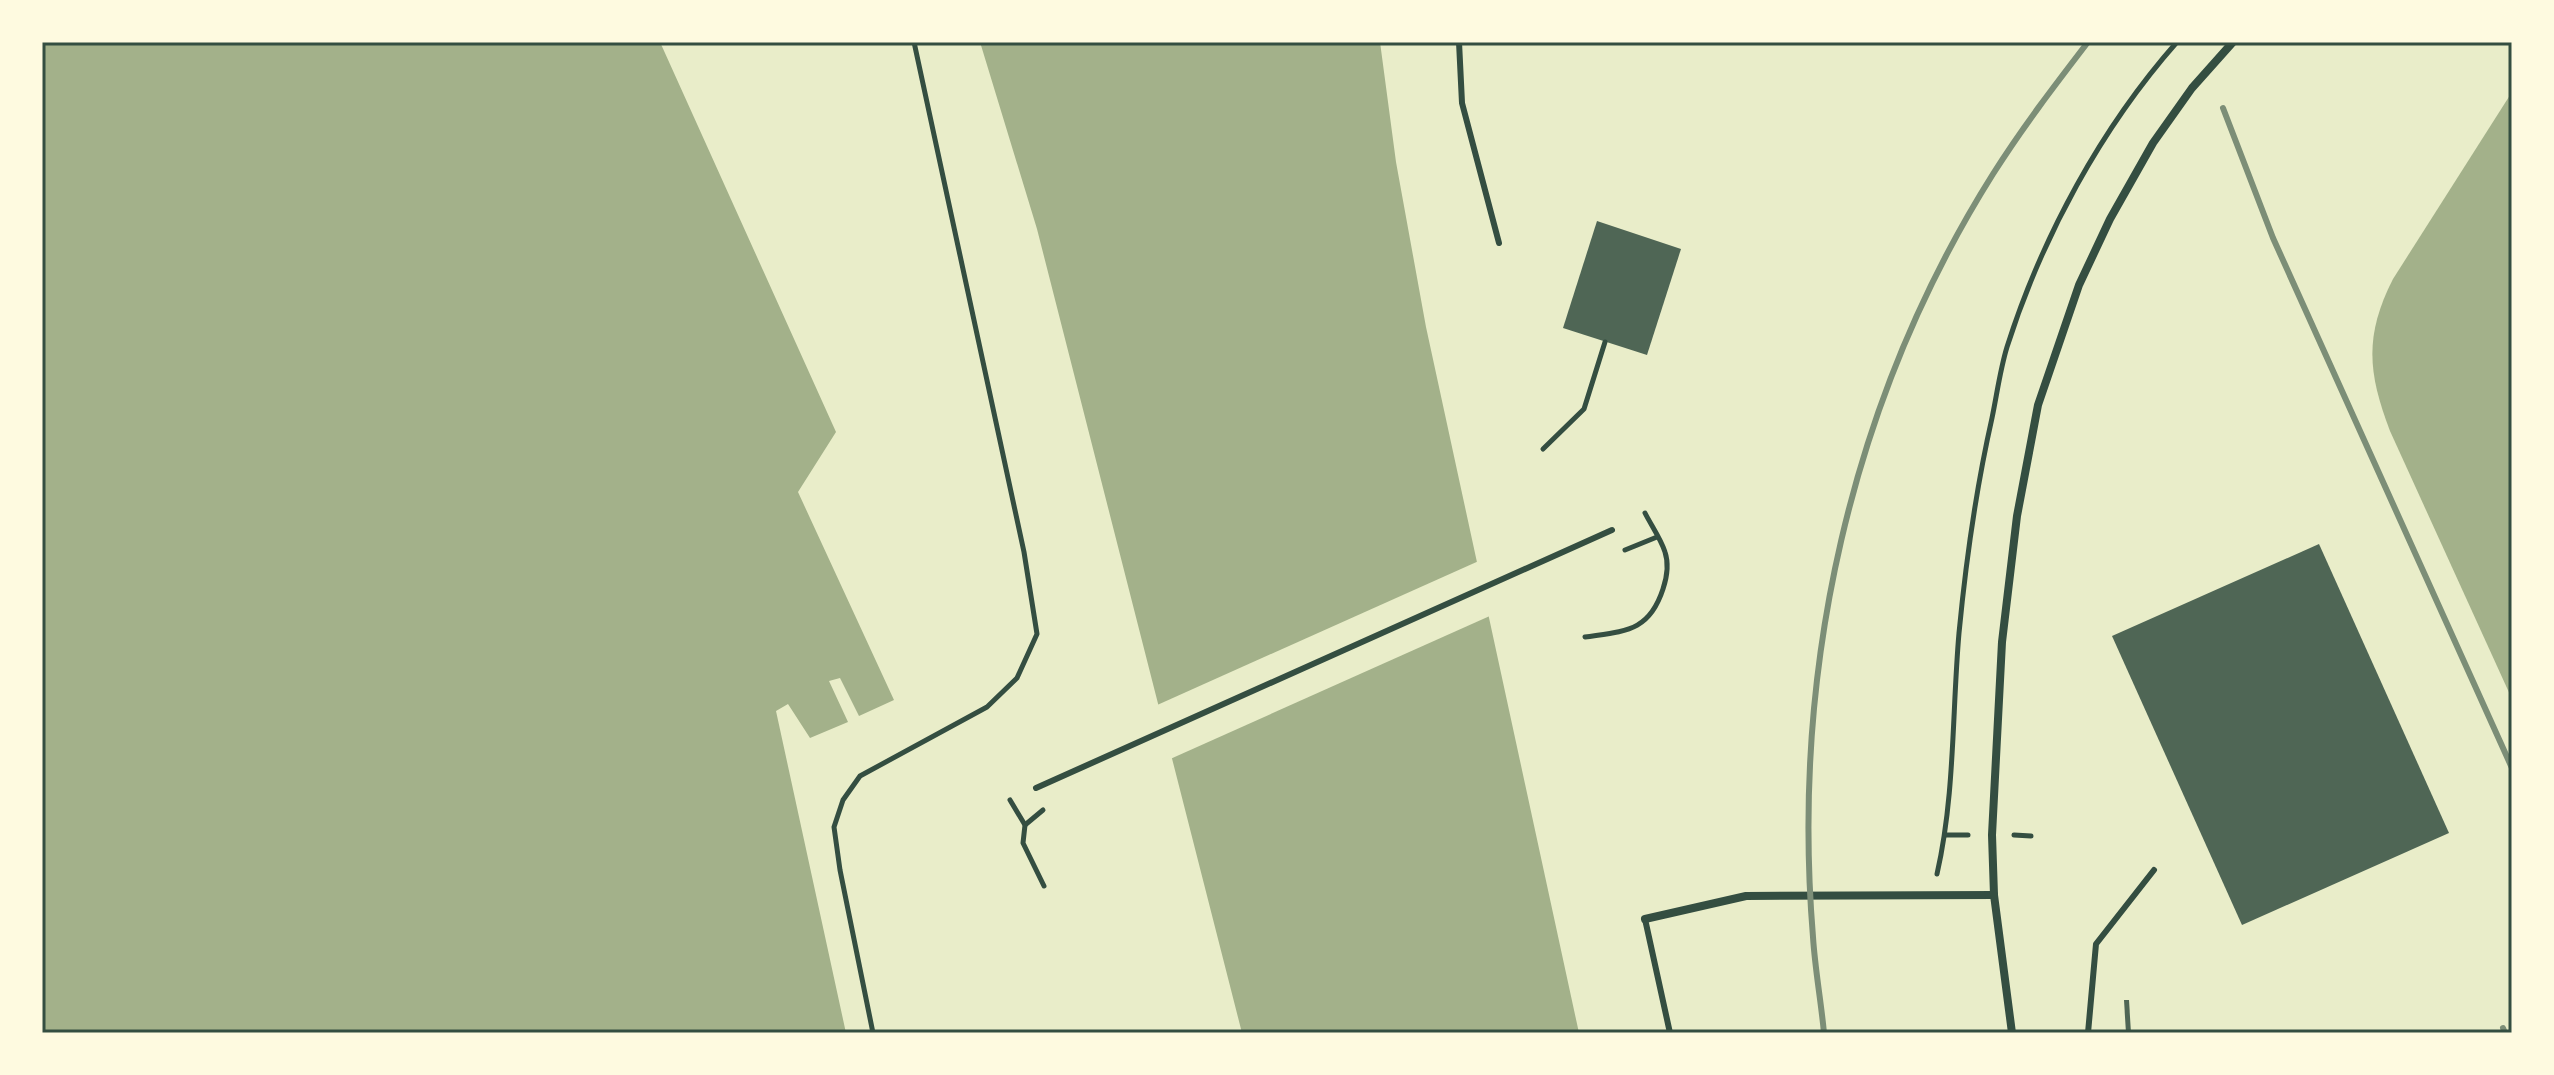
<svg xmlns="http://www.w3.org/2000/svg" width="2554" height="1075" font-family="Jost,sans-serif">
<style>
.water{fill:#a3b18a}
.pier{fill:#e9edc9}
.building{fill:#4f6655}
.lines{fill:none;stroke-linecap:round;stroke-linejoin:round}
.path{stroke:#344e41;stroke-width:5}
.service{stroke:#344e41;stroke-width:6}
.minor{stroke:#344e41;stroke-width:8}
.rail{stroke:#7c8e77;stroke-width:6}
.neatline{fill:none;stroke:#344e41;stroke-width:3}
</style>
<rect width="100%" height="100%" fill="#e9edc9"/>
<g class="water">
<polygon points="42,42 660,42 836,432 798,492 894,700 859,716 840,678 829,681 848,722 810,738 788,704 776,711 846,1033 42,1033"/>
<polygon points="980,42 1380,42 1396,162 1426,327 1579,1033 1242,1033 1037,229"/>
<path d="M 2512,92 L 2512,699 L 2390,431 C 2368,373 2364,336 2393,279 Z"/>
</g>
<polygon class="pier" points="1481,560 1492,615 1168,760 1155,706"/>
<g class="building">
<polygon points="1597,221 1681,249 1647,355 1563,328"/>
<polygon points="2319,544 2449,833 2242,925 2112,636"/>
<polygon points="2124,1000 2129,1000 2131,1033 2126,1033"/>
</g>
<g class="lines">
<g class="path">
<polyline points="1543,449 1584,409 1605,342"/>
<polyline points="1625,550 1657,537"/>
<path d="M 1585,637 C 1625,631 1649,632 1663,589 C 1667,577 1669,564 1665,552 C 1661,539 1651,525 1645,513"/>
<polyline points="1010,800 1025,825 1023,843 1044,886"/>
<polyline points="1025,825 1043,810"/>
<polyline points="1945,835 1968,835"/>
<polyline points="2014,835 2031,836"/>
<path d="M 1937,874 C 1955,795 1952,713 1959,633 C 1966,560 1976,489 1992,418 C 1997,394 2000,370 2007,347 C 2042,237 2101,128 2177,42"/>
<polyline points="873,1033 840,870 834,827 843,800 860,776 987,707 1017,678 1037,634 1024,552 914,42"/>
</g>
<g class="service">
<polyline points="1459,42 1462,103 1499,243"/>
<polyline points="1036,788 1612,530"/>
<polyline points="1645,919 1670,1033"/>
<polyline points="2088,1033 2096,944 2154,870"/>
</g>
<g class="minor">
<polyline points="1645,919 1746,896 1994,895"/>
<polyline points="2012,1033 1994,895 1992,835 2002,642 2017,516 2038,405 2079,285 2110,219 2153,143 2192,88 2233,42"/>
</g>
<g class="rail">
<polyline points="2223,108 2273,238 2512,768"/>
<polyline points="2503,1028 2505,1033"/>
<path d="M 1824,1033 C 1821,1001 1815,969 1813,937 C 1791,671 1850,401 1993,174 C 2022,128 2055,85 2088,42"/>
</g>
</g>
<rect width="2554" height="1075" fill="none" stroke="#fefae0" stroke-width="88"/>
<rect x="44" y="44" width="2466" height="987" class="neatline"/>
</svg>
